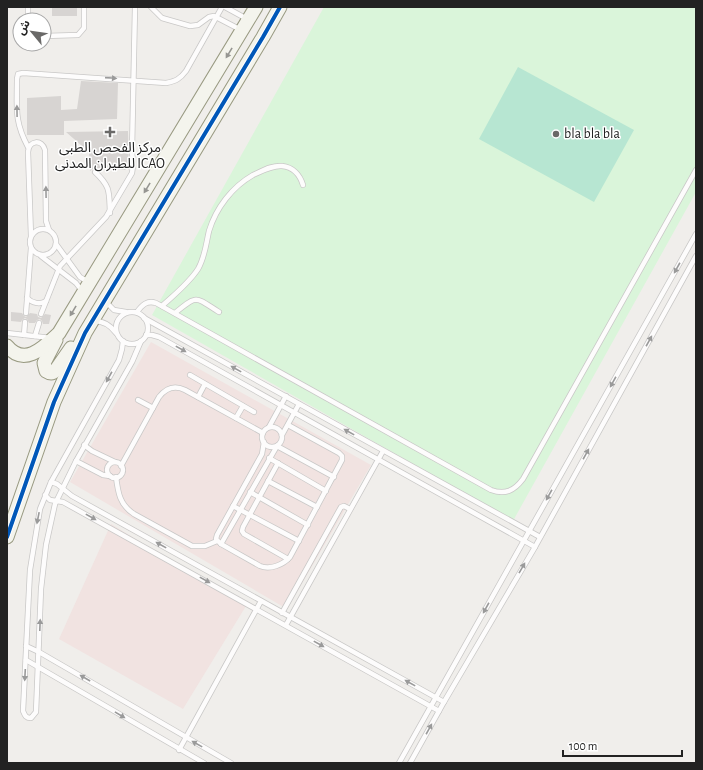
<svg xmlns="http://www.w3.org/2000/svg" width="703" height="770" font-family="'Alegreya Sans','Noto Sans Arabic',sans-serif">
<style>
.commercial{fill:#f1e3e1}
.park{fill:#daf5da}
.pitch{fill:#b7e6d2}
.building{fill:#d7d4d2}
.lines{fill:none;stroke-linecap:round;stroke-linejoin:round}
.lane-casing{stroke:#c9c8c7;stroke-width:6}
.secondary-casing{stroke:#999a82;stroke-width:15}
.lane{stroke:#fdfcfc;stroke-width:4.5}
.secondary{stroke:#f4f4ed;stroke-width:13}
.cycleway-casing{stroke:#fff;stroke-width:6}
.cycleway{stroke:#0057b8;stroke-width:4}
.oneway{fill:#969692}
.oneway2{fill:#9a9a9a}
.poi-dot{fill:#6a6968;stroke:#fff;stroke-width:1.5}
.labels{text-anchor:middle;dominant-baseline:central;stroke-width:3;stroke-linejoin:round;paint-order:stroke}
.poi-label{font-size:14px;fill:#222;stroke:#fff;text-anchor:start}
</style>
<rect width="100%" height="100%" fill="#f0eeeb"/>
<g class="commercial">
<polygon points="151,342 371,465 287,609 70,482"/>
<polygon points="111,524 246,606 183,709 59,639"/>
</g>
<polygon class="park" points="324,7 696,7 696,192 513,521 152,315"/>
<polygon class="pitch" points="518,67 634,130 594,202 479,139"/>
<g class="building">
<rect x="52" y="7" width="25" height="9"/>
<polygon points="81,81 118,83 117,119 64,121 64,135 27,135 27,98 61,96 61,110 77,109"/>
<polygon points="128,131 129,170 99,170 94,168 90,171 89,152 66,132"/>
<polygon points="11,312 22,313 24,316 26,317 30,313 37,314 38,317 41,318 45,314 51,315 49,324 43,324 42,321 40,319 37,320 35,323 29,323 27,319 25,318 22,320 21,322 11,321"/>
</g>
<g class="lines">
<g class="lane-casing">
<g id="lane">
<polyline points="151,7 162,18 190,26 198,25 209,17 214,16 241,30"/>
<polyline points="225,7 247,19"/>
<polyline points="28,20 28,7"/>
<polyline points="44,36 78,35 84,28 84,7"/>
<path d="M 28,147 C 14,121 17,108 17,79 L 18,74 L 23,73 L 166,83 C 176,81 180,79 186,71 L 222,7"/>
<path d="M 95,172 C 111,187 109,192 110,213"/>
<circle cx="43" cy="242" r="13"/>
<path d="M 31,236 L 28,152 C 29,140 42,139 45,150 L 46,221 L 49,230"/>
<polyline points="56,244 80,277 85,280 89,280"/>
<polyline points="41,256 76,283 82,291"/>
<path d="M 27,298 C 32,303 40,305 46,301"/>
<polyline points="105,301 114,310 126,312"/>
<path d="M 162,306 C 174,295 189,283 198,269 C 205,257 206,244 209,231 C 216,208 232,187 253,175 C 262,171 272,165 282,166 C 293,167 300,175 303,185"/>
<circle cx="132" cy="328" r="16"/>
<path d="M 137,312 C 142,305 147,300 156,303 L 491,490 C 505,495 514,491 523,479 L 696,170"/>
<polyline points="26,313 31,248"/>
<path d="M 175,313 C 198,294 195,297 219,312"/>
<polyline points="41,314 60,266 106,217 132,173 133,166 132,150 135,7"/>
<polyline points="144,318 540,537"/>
<path d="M 94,321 C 104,321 111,326 116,333"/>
<polyline points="7,333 51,338"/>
<polyline points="24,335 25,322"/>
<polyline points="146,335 152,335 159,337 535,547"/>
<polyline points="35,336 39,323"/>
<path d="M 123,341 L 122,349 L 119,360 L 51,482 L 40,509 L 30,570 L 23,711 C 25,716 26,718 31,718 L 36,712 L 41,589 L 46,545 L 55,504 L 76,461 L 132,362 L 141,341"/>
<polyline points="190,375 254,412"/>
<polyline points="198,397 205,384"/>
<polyline points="138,400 153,408"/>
<polyline points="236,418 243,406"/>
<polyline points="269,427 286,396"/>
<circle cx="272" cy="437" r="10"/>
<polyline points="282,435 299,404"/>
<path d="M 264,442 L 262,454 L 217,535 L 216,539 L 221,544 L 260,566 C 270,570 283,565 290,557 L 342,460 L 342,456 L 339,453 L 288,425"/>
<polyline points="84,445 92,451 115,462"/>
<polyline points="269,458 326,491"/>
<polyline points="76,461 103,475 110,476"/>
<circle cx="115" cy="470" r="8"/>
<polyline points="278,463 243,527 242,531 244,534 288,559"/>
<path d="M 121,466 L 159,397 C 166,388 175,385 185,390 L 263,433"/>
<path d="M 116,477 C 118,493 120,505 134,514 L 192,546 L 205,546 L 217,541"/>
<polyline points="268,481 317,507"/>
<polyline points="51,482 57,484 72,496 444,702"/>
<polyline points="250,492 308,525"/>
<polyline points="45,495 50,500 63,502 439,711"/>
<polyline points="233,506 299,541"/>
<polyline points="221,544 277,446 334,477"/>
<polyline points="282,613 341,507 344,506 350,509"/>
<polyline points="286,625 383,451"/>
<polyline points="26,646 39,652 231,763"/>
<polyline points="26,660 204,763"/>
<polyline points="179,750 261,601"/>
<polyline points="399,763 696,234"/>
<polyline points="410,763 444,702 535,547 696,256"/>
</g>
</g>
<g class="secondary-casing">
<g id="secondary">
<path d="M 56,340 L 44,363 L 46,371 C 49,373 52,374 55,371 L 71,348"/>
<path d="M 7,346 C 25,368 45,346 59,333 L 256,7"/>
<polyline points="7,537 54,402 85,333 263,37 280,7"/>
</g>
</g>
<use href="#lane" class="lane"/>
<use href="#secondary" class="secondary"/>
<g class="cycleway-casing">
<polyline id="cycleway" points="7,537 54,402 85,333 263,37 280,7"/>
</g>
<use href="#cycleway" class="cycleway"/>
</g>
<defs><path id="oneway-solid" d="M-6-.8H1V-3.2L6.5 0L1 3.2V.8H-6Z"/></defs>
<g class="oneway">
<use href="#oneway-solid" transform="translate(229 53) rotate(121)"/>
<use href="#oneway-solid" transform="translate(147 188) rotate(121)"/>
<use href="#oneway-solid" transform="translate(73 311) rotate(121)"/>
</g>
<g class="oneway2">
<use href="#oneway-solid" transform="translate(111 78) rotate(4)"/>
<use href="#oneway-solid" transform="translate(17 111) rotate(-91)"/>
<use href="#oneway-solid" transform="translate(46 192) rotate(-91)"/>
<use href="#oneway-solid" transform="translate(677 268) rotate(119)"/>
<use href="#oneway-solid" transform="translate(649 341) rotate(-61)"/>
<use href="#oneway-solid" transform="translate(181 349) rotate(29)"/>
<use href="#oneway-solid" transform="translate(236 369) rotate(-151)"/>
<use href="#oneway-solid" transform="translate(109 377) rotate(119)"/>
<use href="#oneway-solid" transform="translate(613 382) rotate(119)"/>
<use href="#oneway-solid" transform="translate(349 432) rotate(-151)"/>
<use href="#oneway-solid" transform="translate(586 454) rotate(-61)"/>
<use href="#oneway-solid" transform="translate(549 495) rotate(119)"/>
<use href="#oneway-solid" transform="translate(91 517) rotate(29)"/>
<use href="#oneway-solid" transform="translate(38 518) rotate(101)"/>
<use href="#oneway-solid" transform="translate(161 545) rotate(-151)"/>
<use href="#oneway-solid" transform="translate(522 568) rotate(-60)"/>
<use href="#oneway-solid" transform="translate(205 580) rotate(29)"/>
<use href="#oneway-solid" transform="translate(486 608) rotate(119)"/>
<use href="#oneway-solid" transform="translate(40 625) rotate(-88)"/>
<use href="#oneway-solid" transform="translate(319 644) rotate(29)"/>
<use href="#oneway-solid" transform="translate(25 675) rotate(93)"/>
<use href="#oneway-solid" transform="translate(85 678) rotate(-150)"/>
<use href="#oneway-solid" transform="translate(410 683) rotate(-151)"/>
<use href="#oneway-solid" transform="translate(120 715) rotate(31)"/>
<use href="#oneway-solid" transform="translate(429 729) rotate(-61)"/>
<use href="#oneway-solid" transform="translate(197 744) rotate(-151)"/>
</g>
<g class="poi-dot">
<path d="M108 126h4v4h4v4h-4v4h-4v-4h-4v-4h4z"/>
<circle cx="556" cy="134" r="4"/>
</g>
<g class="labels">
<g class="poi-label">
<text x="564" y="134">bla bla bla</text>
<text x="110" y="148" text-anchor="middle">مركز الفحص الطبى<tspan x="110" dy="16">للطيران المدنى ICAO</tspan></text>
</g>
</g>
<rect width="703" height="770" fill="none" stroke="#222222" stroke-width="16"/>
<g transform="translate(32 32) rotate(299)"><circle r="19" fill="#ffffff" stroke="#a7a7a7"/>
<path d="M0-3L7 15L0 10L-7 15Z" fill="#6a6968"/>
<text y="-6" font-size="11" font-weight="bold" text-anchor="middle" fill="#222222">ش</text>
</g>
<path d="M563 750v6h119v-6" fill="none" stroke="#222222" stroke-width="2"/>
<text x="569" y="750" font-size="12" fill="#222222" stroke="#ffffff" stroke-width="3" paint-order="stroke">100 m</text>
</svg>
